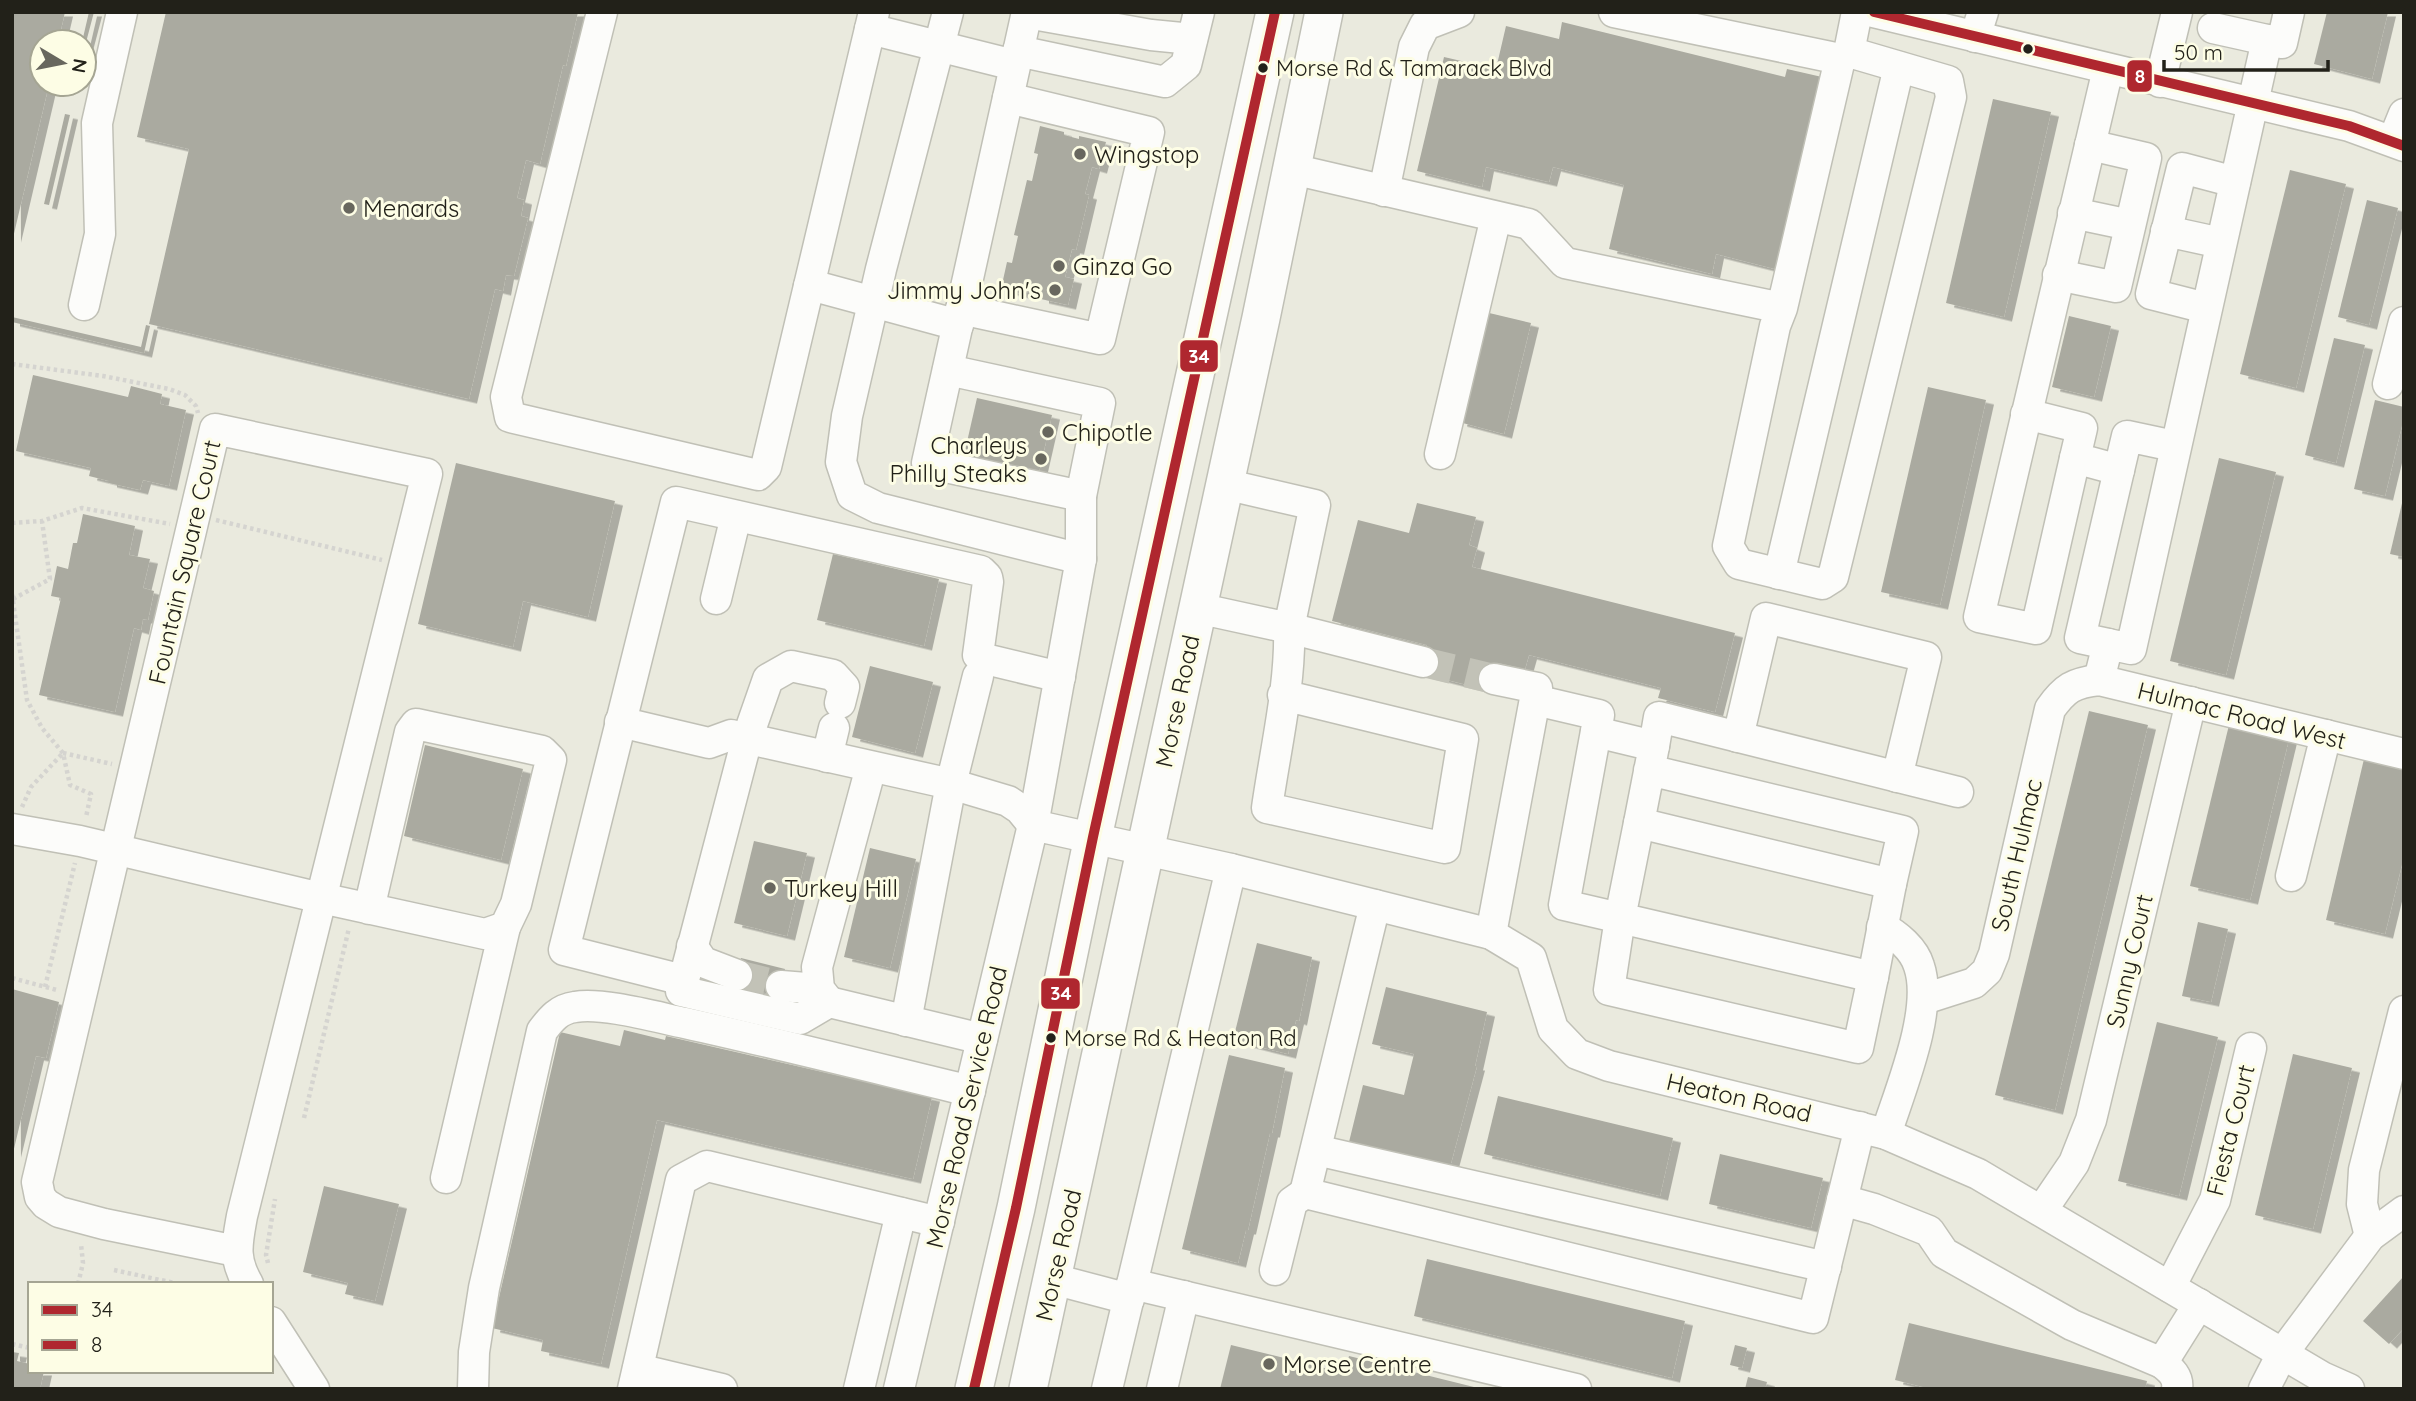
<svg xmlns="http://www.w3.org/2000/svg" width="2416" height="1401" font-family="Quicksand,sans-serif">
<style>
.building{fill:#aaaaa0;filter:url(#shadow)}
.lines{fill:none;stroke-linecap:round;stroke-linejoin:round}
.minor-tunnel{stroke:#c2c2b7;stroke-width:30;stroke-dasharray:30 15;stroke-linecap:butt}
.minor-casing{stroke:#c0c0b6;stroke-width:33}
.major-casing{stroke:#c0c0b6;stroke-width:40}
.path{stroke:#d5d4d0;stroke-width:4.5;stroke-dasharray:3.5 3.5;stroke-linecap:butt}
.minor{stroke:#fcfcfa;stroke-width:30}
.major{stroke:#fcfcfa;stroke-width:37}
.bus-1-casing{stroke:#fdfde5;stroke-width:16}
.bus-2-casing{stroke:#fdfde5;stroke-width:16}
.bus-1{stroke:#af272f;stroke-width:10}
.bus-2{stroke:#af272f;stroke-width:10}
.bus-dot{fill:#222119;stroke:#fdfde5;stroke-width:2.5}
.poi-dot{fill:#68675e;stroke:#fdfde5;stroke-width:2.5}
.labels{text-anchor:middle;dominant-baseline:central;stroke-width:6;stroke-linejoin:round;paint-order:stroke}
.bus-label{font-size:22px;fill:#222119;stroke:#fdfde5;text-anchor:start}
.poi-label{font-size:24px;fill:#222119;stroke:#fdfde5;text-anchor:start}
.street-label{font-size:24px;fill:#222119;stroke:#fdfde5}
.line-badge{stroke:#fdfde5;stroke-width:2.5}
.badge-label{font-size:19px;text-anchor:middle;font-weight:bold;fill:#fff}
</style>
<defs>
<filter id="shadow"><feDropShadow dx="8" dy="4.5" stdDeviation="0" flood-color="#0004"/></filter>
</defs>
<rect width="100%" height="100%" fill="#eaeade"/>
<g class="building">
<polygon points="12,12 65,12 58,42 42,42 42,84 49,84 13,238"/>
<polygon points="89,12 94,12 84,50 84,42 82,42"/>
<polygon points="166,12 578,12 566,66 563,65 540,164 526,160 517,198 524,200 521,216 528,218 514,276 506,275 503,291 495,289 469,399 149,324 189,149 137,137"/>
<polygon points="2327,12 2388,12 2372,79 2314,64"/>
<polygon points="1562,22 1785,77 1787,69 1822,77 1775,269 1716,254 1712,274 1609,249 1624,185 1553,167 1549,182 1486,167 1482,187 1417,171 1444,57 1496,69 1506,26 1559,39"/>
<polygon points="1993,99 2051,112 2004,317 1946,303"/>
<polygon points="65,114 70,115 49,205 44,204"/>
<polygon points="1040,126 1064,132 1064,135 1079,139 1079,136 1106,142 1099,169 1092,167 1085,194 1089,195 1076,250 1072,249 1065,277 1074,279 1068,305 1041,299 1041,296 1026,292 1026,295 1001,289 1007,262 1012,263 1018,236 1014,235 1027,180 1032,181 1038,154 1034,153"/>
<polygon points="2290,170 2346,184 2296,388 2240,374"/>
<polygon points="2367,200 2398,208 2369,325 2338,317"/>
<polygon points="1485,312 1531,323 1504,434 1459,422"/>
<polygon points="2069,316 2111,326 2094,397 2052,387"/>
<polygon points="12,317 141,347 146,325 150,326 144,353 12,322"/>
<polygon points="2334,338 2365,345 2336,463 2305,455"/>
<polygon points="33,375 128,397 131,386 162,394 160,404 186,410 169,486 143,480 140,490 109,483 109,481 89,476 91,468 16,451"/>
<polygon points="1928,387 1986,400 1940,605 1881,592"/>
<polygon points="977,398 1052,415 1039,472 964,455"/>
<polygon points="2375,400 2404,407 2404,417 2385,496 2354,489"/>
<polygon points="2219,458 2276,472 2226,675 2170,661"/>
<polygon points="456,463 615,501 588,617 523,601 513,647 418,624"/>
<polygon points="2403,499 2404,499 2404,557 2390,554"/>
<polygon points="1417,503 1476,517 1469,545 1477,548 1472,567 1735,633 1715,712 1658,698 1661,688 1529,655 1525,669 1498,663 1491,691 1420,673 1427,645 1332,621 1358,520 1409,533"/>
<polygon points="83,514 135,526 129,555 150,559 143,588 154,591 148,620 143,619 141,630 134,628 115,712 39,695 61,598 51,596 57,566 68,569 73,543 77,543"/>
<polygon points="833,554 939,579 924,646 817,620"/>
<polygon points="870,666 933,682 915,753 852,737"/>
<polygon points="2089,711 2148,725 2055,1110 1995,1095"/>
<polygon points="2229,725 2289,739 2250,900 2190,886"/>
<polygon points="425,745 523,769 501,860 404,836"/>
<polygon points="2364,759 2404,769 2404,856 2385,934 2326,920"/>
<polygon points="754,841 807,853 787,936 734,923"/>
<polygon points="870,848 916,859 890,968 844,957"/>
<polygon points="2198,922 2228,929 2211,1002 2182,996"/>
<polygon points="1257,943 1312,957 1299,1021 1296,1020 1288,1054 1233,1040"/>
<polygon points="741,958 785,969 779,996 734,986"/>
<polygon points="1386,987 1487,1012 1475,1066 1477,1066 1450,1167 1349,1142 1363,1085 1404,1095 1414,1054 1372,1044"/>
<polygon points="12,989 59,1002 46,1058 36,1056 13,1153"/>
<polygon points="2157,1022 2218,1037 2179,1196 2118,1181"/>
<polygon points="624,1030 665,1040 666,1036 932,1097 913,1179 657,1120 601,1364 541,1351 543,1340 492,1328 560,1032 620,1046"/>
<polygon points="2293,1054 2352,1068 2313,1229 2255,1215"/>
<polygon points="1229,1055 1285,1068 1272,1133 1270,1133 1248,1230 1246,1230 1238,1263 1182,1249"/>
<polygon points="1498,1096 1673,1138 1660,1196 1484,1154"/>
<polygon points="1720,1154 1823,1178 1811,1228 1709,1204"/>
<polygon points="324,1186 399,1204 375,1301 345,1294 348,1283 303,1272"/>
<polygon points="1427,1259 1685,1321 1672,1378 1414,1316"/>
<polygon points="2404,1276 2404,1328 2389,1344 2363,1321"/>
<polygon points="1909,1323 2147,1381 2145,1389 1931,1389 1895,1380"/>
<polygon points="1231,1345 1345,1373 1349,1356 1482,1389 1220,1389"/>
<polygon points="1735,1345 1747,1348 1742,1368 1730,1365"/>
<polygon points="12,1352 19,1353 17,1361 30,1364 30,1371 44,1371 40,1389 12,1389"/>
<polygon points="1748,1377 1767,1382 1765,1389 1745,1389"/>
</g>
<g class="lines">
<g class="minor-tunnel">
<polyline points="1423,662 1494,679"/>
<polyline points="737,975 781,986"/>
</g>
<g class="minor-casing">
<g id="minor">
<polyline points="602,12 506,397 510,417 758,475 766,467 809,286 818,287 958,325"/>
<polyline points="948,12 881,269 847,416 841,462 852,495 878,508 1081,559"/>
<polyline points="1027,12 927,463 1081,496 1081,559 1033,825"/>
<polyline points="1614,12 1840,59"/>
<polyline points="1873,12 2349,126 2404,146"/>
<polyline points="1027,13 1151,35 1192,39"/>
<polyline points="2213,28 2267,40"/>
<polyline points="870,29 1014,65"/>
<polyline points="1975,37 1983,12"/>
<polyline points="1018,51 1165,82 1186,65 1199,12"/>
<polyline points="1849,52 1857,12"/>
<polyline points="2160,82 2177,12"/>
<polyline points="2393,141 2404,114"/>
<polyline points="1292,169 1529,224 1565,263 1782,308 1775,326 1728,546 1739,564 1822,584 1833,577 1951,97 1948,81 1849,52 1840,59 1782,308"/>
<polyline points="1384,191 1414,47 1425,25 1459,12"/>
<polyline points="2073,213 2130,225"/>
<polyline points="2166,231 2221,243"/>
<polyline points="2058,275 2116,287 2146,158 2090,145"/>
<polyline points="809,286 874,12"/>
<polyline points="84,305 100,234 97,123 122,12"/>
<polyline points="2206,308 2151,294 2182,168 2235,182"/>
<polyline points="961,309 1100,339 1149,132 1008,98"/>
<polyline points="948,370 1100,403 1081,496"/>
<polyline points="2388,384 2404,322"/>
<polyline points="2026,414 2082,428 2075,458 2119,470 2127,436 2174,446"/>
<polyline points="1440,454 1496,217"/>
<polyline points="2075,458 2036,629 1979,617 2108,69"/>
<polyline points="1779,574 1899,67"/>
<polyline points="716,599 736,516"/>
<polyline points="1197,608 1289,628 1315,505 1224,484"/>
<polyline points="2108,644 2080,638 2119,470"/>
<polyline points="2099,680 2108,644 2131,649 2267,40 2282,43 2289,12"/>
<path d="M 1283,695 L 1463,739 L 1445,848 L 1267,808 C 1275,751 1291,684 1289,628 L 1423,662"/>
<polyline points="1535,700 1599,715 1564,905 1620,918 1609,990 1858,1048 1873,977"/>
<polyline points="840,703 844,687 833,675 791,666 768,679 747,739 681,991 800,1019 829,1002 982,1039"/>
<polyline points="620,722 709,743 731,735 951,784 1008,801 1020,809 1033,825"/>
<polyline points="1596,732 1654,746 1639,823 1891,884 1903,831 1649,770"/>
<polyline points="1738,737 1766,618 1926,657 1897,777"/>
<polyline points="1654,746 1659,717 1958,792"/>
<polyline points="827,757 834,728"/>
<polyline points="1639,823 1620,918 1873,977 1891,884"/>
<polyline points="12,829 80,841 321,898 485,934 505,927 516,904 551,760 542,751 416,724 410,732 369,909"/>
<polyline points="2291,876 2326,735"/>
<path d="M 1882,927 C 1897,935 1914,949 1919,966 C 1934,1010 1900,1090 1886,1134"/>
<polyline points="1491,934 1537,688 1494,679"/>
<polyline points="692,946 703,962 737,975"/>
<polyline points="683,980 564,950 676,502 981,571 987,577 988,582 978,655 981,658 1060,677"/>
<polyline points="781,986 819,989"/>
<path d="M 1924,999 L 1974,983 L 1987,971 L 1994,954 L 2050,709 C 2065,688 2073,683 2099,680 L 2404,754"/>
<polyline points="829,1002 819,989 817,967 871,767"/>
<polyline points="906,1021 951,784 978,676"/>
<polyline points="1316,1150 1826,1267"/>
<polyline points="446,1178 505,927"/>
<polyline points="1305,1193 1375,905"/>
<polyline points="1842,1200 1874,1209 1929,1231 1944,1253 2072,1325 2162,1363 2199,1304"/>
<polyline points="2042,1210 2074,1163 2091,1120 2191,702"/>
<polyline points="2370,1236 2362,1204 2364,1170 2404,1011"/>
<path d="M 236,1251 L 104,1224 L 59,1212 L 46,1204 L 40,1197 L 37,1182 L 215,429 L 427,474 L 242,1216 C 237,1244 233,1258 248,1284"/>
<polyline points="1275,1270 1292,1202 1305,1193 1813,1318 1860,1127"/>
<polyline points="1053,1279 1129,1299"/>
<polyline points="1132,1284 1576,1389"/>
<polyline points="2170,1287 2215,1200 2251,1048"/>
<polyline points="271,1322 314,1389"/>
<path d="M 2162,1363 C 2171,1370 2179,1377 2177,1389"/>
<polyline points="638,1369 722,1389"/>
<path d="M 473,1389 L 474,1352 L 484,1288 L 542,1031 C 551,1019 559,1009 575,1007 C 602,1002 656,1017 685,1023 C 780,1044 875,1068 970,1091"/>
<polyline points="633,1389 681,1180 707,1166 939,1222"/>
<polyline points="859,1389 901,1213"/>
<polyline points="899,1389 1033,825 1231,869 1491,934 1531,958 1553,1029 1577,1054 1609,1066 1886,1134 1978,1174 2322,1377 2349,1389"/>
<polyline points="1107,1389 1231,869"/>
<polyline points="1162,1389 1184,1296"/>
<polyline points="2264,1389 2282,1354 2370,1236 2404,1211"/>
</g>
</g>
<g class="major-casing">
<g id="major">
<polyline points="974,1389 1016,1208 1093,837 1275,12"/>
<polyline points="1028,1389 1261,318 1324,12"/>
</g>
</g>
<g class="path">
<polyline points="12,364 103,376 169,389 185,395 196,406 198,413"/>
<polyline points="216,520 382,560"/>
<polyline points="12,523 42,521 82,508 170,524"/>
<polyline points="12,594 27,700 42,728 63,753 70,785 91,794 86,817"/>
<polyline points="13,599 50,579 42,521"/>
<polyline points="63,753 112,764"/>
<polyline points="22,807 31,787 63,753"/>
<polyline points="12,978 57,990"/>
<polyline points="45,987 75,863"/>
<polyline points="304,1118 349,928"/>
<polyline points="268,1263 266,1255 275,1199"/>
<polyline points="114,1270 179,1284"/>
<polyline points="78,1284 83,1263 81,1244"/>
<polyline points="12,1344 30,1348"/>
</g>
<use href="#minor" class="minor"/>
<use href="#major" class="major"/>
<g class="bus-1-casing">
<polyline id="bus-1" points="974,1389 1016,1208 1093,837 1275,12"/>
</g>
<g class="bus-2-casing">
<polyline id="bus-2" points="1874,12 2349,126 2404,146"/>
</g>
<use href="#bus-1" class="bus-1"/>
<use href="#bus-2" class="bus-2"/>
</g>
<g class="bus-dot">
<circle cx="2028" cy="49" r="6"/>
<circle cx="1263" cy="68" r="6"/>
<circle cx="1051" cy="1038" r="6"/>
</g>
<g class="poi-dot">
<circle cx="1080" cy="154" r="7"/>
<circle cx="349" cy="208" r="7"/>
<circle cx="1059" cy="266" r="7"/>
<circle cx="1055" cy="290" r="7"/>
<circle cx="1048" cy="432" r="7"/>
<circle cx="1041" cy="459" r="7"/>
<circle cx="770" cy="888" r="7"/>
<circle cx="1269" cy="1364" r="7"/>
</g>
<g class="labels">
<g class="bus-label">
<text x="1276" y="68">Morse Rd &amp; Tamarack Blvd</text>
<text x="1064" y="1038">Morse Rd &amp; Heaton Rd</text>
</g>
<g class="poi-label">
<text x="1094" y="154">Wingstop</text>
<text x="363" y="208">Menards</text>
<text x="1073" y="266">Ginza Go</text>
<text x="1041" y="290" text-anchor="end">Jimmy John's</text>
<text x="1062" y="432">Chipotle</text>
<text x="1027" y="445" text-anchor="end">Charleys<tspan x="1027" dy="28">Philly Steaks</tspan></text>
<text x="784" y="888">Turkey Hill</text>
<text x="1283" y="1364">Morse Centre</text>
</g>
<g class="street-label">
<text transform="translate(184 562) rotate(-77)">Fountain Square Court</text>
<text transform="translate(1177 701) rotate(-78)">Morse Road</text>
<text transform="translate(2242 715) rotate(14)">Hulmac Road West</text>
<text transform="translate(2016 855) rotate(-77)">South Hulmac</text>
<text transform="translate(2129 961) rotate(-77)">Sunny Court</text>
<text transform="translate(1739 1097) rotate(13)">Heaton Road</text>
<text transform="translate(966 1107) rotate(-77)">Morse Road Service Road</text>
<text transform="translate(2230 1130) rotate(-76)">Fiesta Court</text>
<text transform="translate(1058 1255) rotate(-77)">Morse Road</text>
</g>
</g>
<g class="line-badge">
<rect x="2126" y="59" width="27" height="34" rx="7" fill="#af272f"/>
<rect x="1179" y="339" width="40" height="34" rx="7" fill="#af272f"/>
<rect x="1040" y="977" width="41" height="33" rx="7" fill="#af272f"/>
</g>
<g class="badge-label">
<text x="2140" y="83">8</text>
<text x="1199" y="363">34</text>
<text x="1061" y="1000">34</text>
</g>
<rect width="2416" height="1401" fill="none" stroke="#222119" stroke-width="28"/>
<rect x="28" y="1282" width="245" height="91" fill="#fdfde5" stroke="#a5a593" stroke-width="2"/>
<rect x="42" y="1305" width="35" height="10" fill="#af272f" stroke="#a5a593" stroke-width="2"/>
<text x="91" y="1317" font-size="21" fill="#222119">34</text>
<rect x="42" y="1340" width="35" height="10" fill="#af272f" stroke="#a5a593" stroke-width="2"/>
<text x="91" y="1352" font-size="21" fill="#222119">8</text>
<g transform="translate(63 63) rotate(100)"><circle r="33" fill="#fdfde5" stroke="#a5a593" stroke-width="2"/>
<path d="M0-5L12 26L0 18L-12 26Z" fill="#68675e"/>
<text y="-10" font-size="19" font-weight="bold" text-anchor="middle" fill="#222119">N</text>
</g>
<path d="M2164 60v10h164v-10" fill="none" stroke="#222119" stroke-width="3.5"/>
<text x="2174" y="60" font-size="21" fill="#222119" stroke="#fdfde5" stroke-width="5" paint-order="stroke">50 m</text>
</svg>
